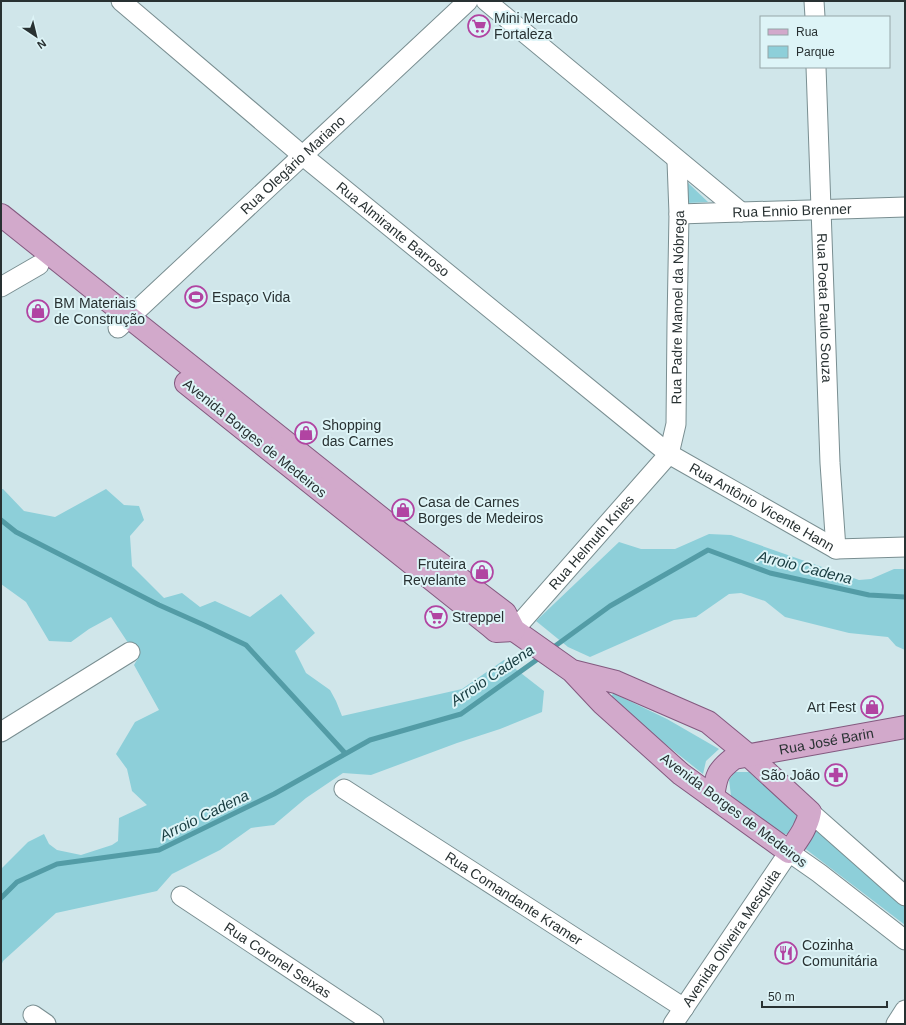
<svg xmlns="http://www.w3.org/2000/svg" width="906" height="1025" font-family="Arial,sans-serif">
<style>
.green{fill:#8dcfd9}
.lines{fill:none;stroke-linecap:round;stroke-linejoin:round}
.stream{stroke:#539ca6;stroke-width:5}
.minor-casing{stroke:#798e91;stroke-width:21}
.major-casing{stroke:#83597f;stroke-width:24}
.minor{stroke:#fff;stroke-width:19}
.major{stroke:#d2a9cb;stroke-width:22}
.labels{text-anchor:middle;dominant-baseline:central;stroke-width:4;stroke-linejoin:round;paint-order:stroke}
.poi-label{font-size:14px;fill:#283132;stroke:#ddf4f7;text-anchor:start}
.street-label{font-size:14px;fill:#283132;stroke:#ddf4f7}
.water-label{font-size:15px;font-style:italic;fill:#173b3f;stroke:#ddf4f7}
</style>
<rect width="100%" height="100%" fill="#d0e6ea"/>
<g class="green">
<polygon points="684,179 708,202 687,203"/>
<polygon points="1,489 3,489 24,511 55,517 106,489 124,505 139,506 144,520 130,536 132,566 164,598 182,593 200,607 215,601 250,617 281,594 315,633 295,651 306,673 330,690 336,701 342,716 462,689 504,660 544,691 542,712 500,729 457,743 371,775 343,773 306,798 274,825 251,828 220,850 172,874 157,891 56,913 3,961 1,966 1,869 28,842 44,834 49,844 57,850 81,855 112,845 118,841 119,818 147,805 132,791 127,769 116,754 135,722 159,710 134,665 138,658 111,617 89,629 71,642 49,641 26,602 1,584"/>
<polygon points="709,534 731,535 859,580 871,579 894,569 905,569 905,650 896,646 888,637 849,633 785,617 765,601 741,593 729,594 696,617 674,620 590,657 568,647 536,621 619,542 641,549 675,549"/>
<polygon points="613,693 667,719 719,749 706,761 703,774 610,700"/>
<polygon points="735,772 749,772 797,813 800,824 791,834 781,834 731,796 729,780"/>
<polygon points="816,830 905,906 905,925 803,847"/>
</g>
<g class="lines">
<g class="stream">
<polyline points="1,520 16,532 159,605 204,625 246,645 345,753"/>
<polyline points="551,649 610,606 708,550 770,573 869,595 905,597"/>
<polyline points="1,898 17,882 57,864 159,850 274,794 370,740 461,714 542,656"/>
</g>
<g class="minor-casing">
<g id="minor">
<path id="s1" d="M 121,1 L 302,155 L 669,454 L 836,549 L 905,547"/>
<polyline points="486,1 741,212"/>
<polyline points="814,1 815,17"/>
<path id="s2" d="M 816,67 L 830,463 L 836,549"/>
<path id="s3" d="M 679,214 L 905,207"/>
<polyline points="1,287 39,265"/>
<path id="s4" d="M 118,328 L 468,1"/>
<path id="s5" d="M 514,630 L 669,454 L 676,424 L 677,324 L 679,214 L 677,161"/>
<polyline points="1,732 130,652"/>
<path id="s6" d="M 344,789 L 684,1008"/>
<polyline points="810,812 905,896"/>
<path id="s7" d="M 181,896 L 374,1024"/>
<polyline points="33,1015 46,1024"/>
<path id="s8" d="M 673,1024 L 789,852 L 819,873 L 905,940"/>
<polyline points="896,1024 905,1010"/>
</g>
</g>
<g class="major-casing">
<g id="major">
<path d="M 1,215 L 401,534 L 505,613 L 514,630 L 572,671 L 602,703 L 681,774 L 789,852 C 798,839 807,828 810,812 L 748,755 L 708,722 L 616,682 L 572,671"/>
<polyline points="186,383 490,626 496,631 514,630"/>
<path id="s9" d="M 713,797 C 716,776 717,771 734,758 L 905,727"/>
</g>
</g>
<use href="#minor" class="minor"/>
<use href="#major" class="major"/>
</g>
<defs>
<g id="supermarket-ring" transform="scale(1.15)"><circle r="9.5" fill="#ddf4f7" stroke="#b144a2" stroke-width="1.5"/><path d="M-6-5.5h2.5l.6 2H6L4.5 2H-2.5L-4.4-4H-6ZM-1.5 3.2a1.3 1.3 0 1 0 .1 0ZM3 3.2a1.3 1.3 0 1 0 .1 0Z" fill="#b144a2"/></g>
<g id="stadium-ring" transform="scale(1.15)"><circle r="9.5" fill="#ddf4f7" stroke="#b144a2" stroke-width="1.5"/><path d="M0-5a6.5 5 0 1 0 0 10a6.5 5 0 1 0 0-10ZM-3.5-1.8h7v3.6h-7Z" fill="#b144a2"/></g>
<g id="shop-ring" transform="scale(1.15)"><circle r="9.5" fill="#ddf4f7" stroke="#b144a2" stroke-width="1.5"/><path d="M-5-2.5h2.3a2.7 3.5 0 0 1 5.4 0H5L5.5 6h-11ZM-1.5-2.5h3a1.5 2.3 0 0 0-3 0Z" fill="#b144a2"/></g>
<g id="pharmacy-ring" transform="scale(1.15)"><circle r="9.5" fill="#ddf4f7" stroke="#b144a2" stroke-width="1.5"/><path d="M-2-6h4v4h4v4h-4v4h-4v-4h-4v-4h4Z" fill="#b144a2"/></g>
<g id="restaurant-ring" transform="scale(1.15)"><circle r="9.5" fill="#ddf4f7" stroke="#b144a2" stroke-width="1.5"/><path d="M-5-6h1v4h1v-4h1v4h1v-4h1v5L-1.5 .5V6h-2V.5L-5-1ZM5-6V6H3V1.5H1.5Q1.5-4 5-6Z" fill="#b144a2"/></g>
</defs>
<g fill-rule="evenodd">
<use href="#supermarket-ring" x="479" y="26"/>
<use href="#stadium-ring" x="196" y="297"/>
<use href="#shop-ring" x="38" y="311"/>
<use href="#shop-ring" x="306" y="433"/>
<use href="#shop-ring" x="403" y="510"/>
<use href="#shop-ring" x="482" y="572"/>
<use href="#supermarket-ring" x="436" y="617"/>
<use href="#shop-ring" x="872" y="707"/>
<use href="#pharmacy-ring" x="836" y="775"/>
<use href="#restaurant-ring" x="786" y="953"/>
</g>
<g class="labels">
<g class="poi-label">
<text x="494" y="18">Mini Mercado<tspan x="494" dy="16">Fortaleza</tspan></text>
<text x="212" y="297">Espaço Vida</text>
<text x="54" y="303">BM Materiais<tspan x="54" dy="16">de Construção</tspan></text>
<text x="322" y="425">Shopping<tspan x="322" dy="16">das Carnes</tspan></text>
<text x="418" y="502">Casa de Carnes<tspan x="418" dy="16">Borges de Medeiros</tspan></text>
<text x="466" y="564" text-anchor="end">Fruteira<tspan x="466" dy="16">Revelante</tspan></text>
<text x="452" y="617">Streppel</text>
<text x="856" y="707" text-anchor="end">Art Fest</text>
<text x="820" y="775" text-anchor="end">São João</text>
<text x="802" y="945">Cozinha<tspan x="802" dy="16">Comunitária</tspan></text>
</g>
<g class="street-label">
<text stroke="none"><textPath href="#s4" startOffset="239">Rua Olegário Mariano</textPath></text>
<text stroke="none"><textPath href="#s3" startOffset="113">Rua Ennio Brenner</textPath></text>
<text stroke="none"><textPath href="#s1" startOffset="355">Rua Almirante Barroso</textPath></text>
<text stroke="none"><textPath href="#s5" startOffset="382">Rua Padre Manoel da Nóbrega</textPath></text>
<text stroke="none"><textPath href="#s2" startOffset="241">Rua Poeta Paulo Souza</textPath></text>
<text transform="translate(255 438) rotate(39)">Avenida Borges de Medeiros</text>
<text stroke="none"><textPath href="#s1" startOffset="818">Rua Antônio Vicente Hann</textPath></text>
<text stroke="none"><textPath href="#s5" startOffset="117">Rua Helmuth Knies</textPath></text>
<text stroke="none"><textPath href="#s9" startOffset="140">Rua José Barin</textPath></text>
<text transform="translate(734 810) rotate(37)">Avenida Borges de Medeiros</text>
<text stroke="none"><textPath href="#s6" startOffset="202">Rua Comandante Kramer</textPath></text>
<text stroke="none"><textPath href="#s8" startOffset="104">Avenida Oliveira Mesquita</textPath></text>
<text stroke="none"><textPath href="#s7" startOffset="116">Rua Coronel Seixas</textPath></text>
</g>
<g class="water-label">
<text transform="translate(805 567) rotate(14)">Arroio Cadena</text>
<text transform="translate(492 675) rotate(-34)">Arroio Cadena</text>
<text transform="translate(204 815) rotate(-26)">Arroio Cadena</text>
</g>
</g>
<rect width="906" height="1025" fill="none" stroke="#283132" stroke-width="4"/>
<rect x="760" y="16" width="130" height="52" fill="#ddf4f7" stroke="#95a6a8"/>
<rect x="768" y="29" width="20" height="6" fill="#d2a9cb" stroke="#95a6a8"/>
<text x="796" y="36" font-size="12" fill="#283132">Rua</text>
<rect x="768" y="46" width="20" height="12" fill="#8dcfd9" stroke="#95a6a8"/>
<text x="796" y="56" font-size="12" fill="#283132">Parque</text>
<g transform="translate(36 36) rotate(145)" stroke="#ddf4f7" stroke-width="3" paint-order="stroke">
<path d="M0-3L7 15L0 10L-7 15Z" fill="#283132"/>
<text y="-6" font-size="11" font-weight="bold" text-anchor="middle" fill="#283132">N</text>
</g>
<path d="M762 1001v6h125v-6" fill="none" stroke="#283132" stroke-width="2"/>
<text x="768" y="1001" font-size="12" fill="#283132" stroke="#ddf4f7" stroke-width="3" paint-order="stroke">50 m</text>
</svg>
